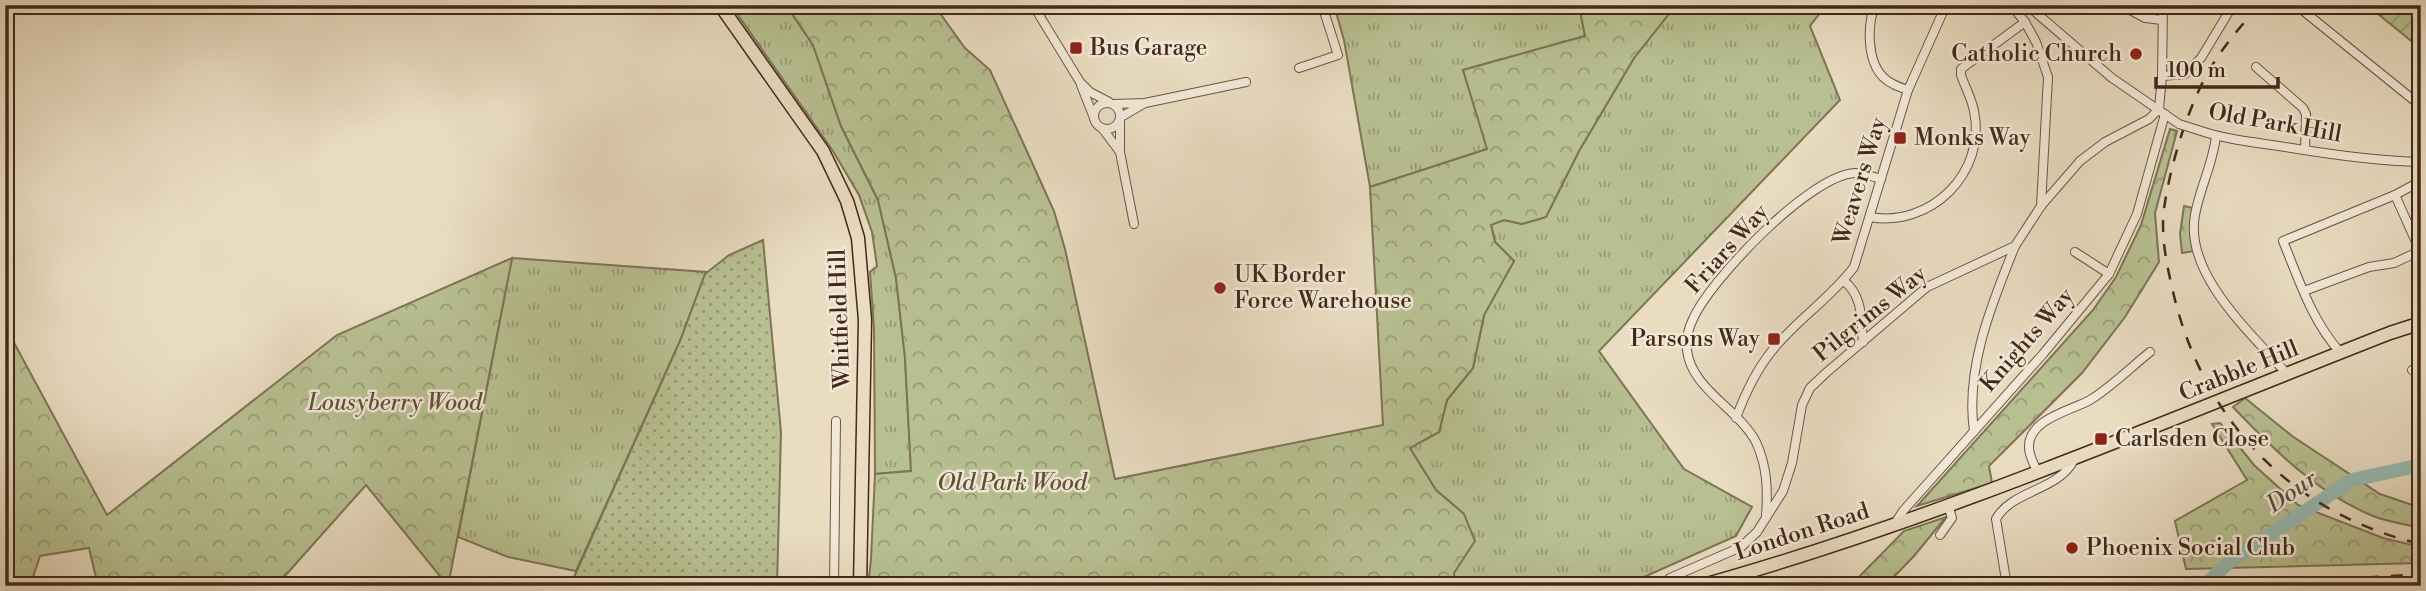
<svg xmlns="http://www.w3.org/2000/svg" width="2426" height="591" font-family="'Libre Bodoni',serif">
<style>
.grass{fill:url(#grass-tufts);stroke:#7e7456;stroke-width:2}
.forest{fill:url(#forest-crowns);stroke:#7e7456;stroke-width:2}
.park{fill:url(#park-dots);stroke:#7e7456;stroke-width:2}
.garden{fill:url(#garden-furrows);stroke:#7e7456;stroke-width:2}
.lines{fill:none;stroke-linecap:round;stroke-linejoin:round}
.river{stroke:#97bbb3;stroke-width:14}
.minor-casing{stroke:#6d5543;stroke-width:10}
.primary-casing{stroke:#442819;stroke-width:15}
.minor{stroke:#f1e8d7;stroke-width:8}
.primary{stroke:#e9dcc1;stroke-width:12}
.rail{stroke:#442819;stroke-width:2.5;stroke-dasharray:12 12;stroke-linecap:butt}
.minor-bridge-casing{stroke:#6d5543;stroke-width:10;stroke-linecap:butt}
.minor-bridge{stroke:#f1e8d7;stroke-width:8}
.poi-dot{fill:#8f2418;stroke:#f1e8d7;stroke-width:2.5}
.labels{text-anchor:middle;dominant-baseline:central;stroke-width:5;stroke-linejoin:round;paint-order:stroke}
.poi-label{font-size:23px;fill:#442819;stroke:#f1e8d7;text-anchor:start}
.street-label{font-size:23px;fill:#442819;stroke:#f1e8d7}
.park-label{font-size:23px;font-style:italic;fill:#614e37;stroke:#f1e8d7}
.water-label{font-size:24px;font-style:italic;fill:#594d40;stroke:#f1e8d7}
</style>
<defs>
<pattern id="grass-tufts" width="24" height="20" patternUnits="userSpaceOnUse" patternTransform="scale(1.75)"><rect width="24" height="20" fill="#b8c092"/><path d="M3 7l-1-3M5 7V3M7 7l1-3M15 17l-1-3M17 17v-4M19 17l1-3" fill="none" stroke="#979c76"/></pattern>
<pattern id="forest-crowns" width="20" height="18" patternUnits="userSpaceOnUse" patternTransform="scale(1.75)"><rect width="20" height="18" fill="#b8c092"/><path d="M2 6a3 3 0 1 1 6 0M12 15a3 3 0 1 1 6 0" fill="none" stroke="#979c76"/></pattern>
<pattern id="park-dots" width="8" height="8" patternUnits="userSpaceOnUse" patternTransform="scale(1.75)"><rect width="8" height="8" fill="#b8c092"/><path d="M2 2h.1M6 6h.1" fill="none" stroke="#979c76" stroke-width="1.8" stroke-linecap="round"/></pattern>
<pattern id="garden-furrows" width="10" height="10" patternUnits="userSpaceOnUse" patternTransform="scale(1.75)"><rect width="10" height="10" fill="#b8c092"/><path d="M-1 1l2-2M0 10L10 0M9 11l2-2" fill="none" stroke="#979c76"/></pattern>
</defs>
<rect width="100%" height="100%" fill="#e9dcc1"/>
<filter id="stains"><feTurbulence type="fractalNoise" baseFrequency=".00286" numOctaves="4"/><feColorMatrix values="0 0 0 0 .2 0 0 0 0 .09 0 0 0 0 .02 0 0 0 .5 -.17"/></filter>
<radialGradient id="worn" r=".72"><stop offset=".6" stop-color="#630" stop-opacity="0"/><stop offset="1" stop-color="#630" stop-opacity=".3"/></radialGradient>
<g class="grass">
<polygon points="731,5 786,5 813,45 841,126 878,200 896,278 905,358 911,471 875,474 874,328 870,272 877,266 872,232 859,195 833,151"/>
<polygon points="1334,5 1579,5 1585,36 1463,70 1488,149 1370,187 1344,40"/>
<polygon points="1676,5 1826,5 1810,26 1840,100 1599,351 1684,469 1752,507 1736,536 1635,581 1614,586 1455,586 1454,573 1464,514 1436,490 1409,447 1439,432 1447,400 1473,368 1484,315 1514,261 1495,242 1491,224 1504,220 1522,224 1546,217 1579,151 1634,58"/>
<polygon points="512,258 706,272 680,341 576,571 508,557 458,537"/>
</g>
<g class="forest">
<polygon points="786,5 934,5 965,48 990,70 1054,211 1065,249 1115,479 1383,425 1370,187 1487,149 1463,70 1585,36 1579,5 1676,5 1634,58 1579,151 1546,217 1522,224 1504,220 1491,225 1495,242 1514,261 1484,315 1473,368 1447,400 1439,432 1410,448 1436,490 1464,514 1475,541 1454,573 1455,586 868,586 871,559 875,474 911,471 905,358 896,278 878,200 841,126 813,45"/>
<polygon points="2170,129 2177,131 2155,213 2159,262 2125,317 2082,373 1989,466 1992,483 1917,506 2093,310 2116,277 2141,225"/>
<polygon points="2184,206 2193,208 2190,236 2194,251 2182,253 2180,234"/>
<polygon points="512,258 448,586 366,485 276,586 98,586 89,548 40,556 30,586 5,586 5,326 107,515 337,335"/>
<path d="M 2245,398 L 2292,436 L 2380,494 L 2421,508 L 2421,528 C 2405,524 2388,522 2373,516 C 2317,493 2274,450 2233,407 Z"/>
<polygon points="2220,423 2254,465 2298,505 2383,538 2421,547 2421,563 2186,569 2175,521 2247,480 2212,424"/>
<polygon points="1946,517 1914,556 1885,586 1850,586 1904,531"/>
</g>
<polygon class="park" points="763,240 781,432 777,586 570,586 680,341 705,274 729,255"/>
<polygon class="garden" points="2367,5 2421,5 2421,49"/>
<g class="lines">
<polyline class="river" points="2204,586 2229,562 2352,480 2421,465"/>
<g class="minor-casing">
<g id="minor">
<polyline points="1033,5 1080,82 1090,92 1109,102"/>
<path d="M 1875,5 C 1867,25 1867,61 1883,77 C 1890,84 1899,87 1908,90"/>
<polyline points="2011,5 2025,22 2036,42 2048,77 2041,206"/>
<polyline points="2027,5 2112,78 2179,124"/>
<polyline points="2121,5 2145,18 2162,20"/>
<polyline points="2296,5 2421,106"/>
<polyline points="2256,67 2303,108 2306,114 2305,150"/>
<polyline points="1299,68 1338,55 1322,5"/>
<polyline points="2162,76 2185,74 2201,58 2233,5"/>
<polyline points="1081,85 1094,118"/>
<circle cx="1107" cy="116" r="13"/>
<polyline points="1113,104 1145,103 1246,82"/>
<polyline points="2159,109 2162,76 2163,5"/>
<polyline points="1121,117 1145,103"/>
<polyline points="1120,122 1120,152 1134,224"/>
<polyline points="1102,128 1120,152"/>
<path d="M 2198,130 C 2224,139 2252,142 2279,146 C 2326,154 2373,161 2421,162"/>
<path d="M 2216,136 C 2213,164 2200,187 2195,215 C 2184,274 2251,333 2287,374"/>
<polyline points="2395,195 2421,253"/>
<path d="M 1870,217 C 1930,228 1987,173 1974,111 C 1972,99 1965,87 1961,75 L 1961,69 L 2025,22"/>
<polyline points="2075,252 2109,274"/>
<path d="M 1844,281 C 1863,296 1861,319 1863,342"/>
<polyline points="2304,291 2369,267 2394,263 2420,251"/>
<path d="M 2340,352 C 2312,321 2299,280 2283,241 L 2395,195 L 2421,181"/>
<polyline points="2412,370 2421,365"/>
<path d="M 1736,418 C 1745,394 1755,372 1771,352 C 1795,321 1830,299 1854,267 L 1908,90 L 1946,5"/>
<path d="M 1974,431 C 1965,368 1992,303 2015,246"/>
<path d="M 2038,473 C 2035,466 2029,456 2029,448 C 2027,419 2073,410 2090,400 C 2111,387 2130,368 2150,352"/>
<path d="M 1766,515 C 1768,489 1767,466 1756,442 C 1739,409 1691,389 1687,350 C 1686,339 1688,329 1693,319 C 1711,279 1810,175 1855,173 C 1864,173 1873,177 1881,179"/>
<polyline points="1894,525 1903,511 2043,354 2109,274 2137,214 2165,114"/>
<polyline points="1940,535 1952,518 1948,505"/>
<polyline points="834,586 836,421"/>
<polyline points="1661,586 1670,578 1741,547 1757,532 1783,491 1792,463 1802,405 1810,388 1827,372 1927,287 2015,246 2041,206 2080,161 2105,142 2149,119 2159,109"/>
<path d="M 2007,586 L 1996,519 C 2012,490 2058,491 2074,460"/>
</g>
</g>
<g class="primary-casing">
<g id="primary">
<polyline points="720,5 823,151 847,201 858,238 865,320 860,586"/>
<path d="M 1700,586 C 1937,520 2162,422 2390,333 L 2421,323"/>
</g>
</g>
<use href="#minor" class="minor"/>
<use href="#primary" class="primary"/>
<g class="rail">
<path d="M 2259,5 C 2243,24 2226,43 2213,64 C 2189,102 2170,165 2164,209 C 2160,240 2169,275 2176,304 C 2209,427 2296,515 2421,544"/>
<polyline points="2127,586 2282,583 2421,574"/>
</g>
<g class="minor-bridge-casing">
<polyline id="minor-bridge" points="2179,124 2198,130"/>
</g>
<use href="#minor-bridge" class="minor-bridge"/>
</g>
<g class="poi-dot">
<rect x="1069" y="41" width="14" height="14" rx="3.5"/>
<circle cx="2136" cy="54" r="7"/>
<rect x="1893" y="131" width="14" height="14" rx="3.5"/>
<circle cx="1220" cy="288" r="7"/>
<rect x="1767" y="332" width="14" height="14" rx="3.5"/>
<rect x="2094" y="432" width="14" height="14" rx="3.5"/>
<circle cx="2072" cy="548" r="7"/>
</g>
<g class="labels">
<g class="poi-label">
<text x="1090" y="48">Bus Garage</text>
<text x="2122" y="54" text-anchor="end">Catholic Church</text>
<text x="1914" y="138">Monks Way</text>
<text x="1234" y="275">UK Border<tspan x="1234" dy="26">Force Warehouse</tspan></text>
<text x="1760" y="339" text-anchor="end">Parsons Way</text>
<text x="2115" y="439">Carlsden Close</text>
<text x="2086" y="548">Phoenix Social Club</text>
</g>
<g class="street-label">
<text transform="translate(2275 123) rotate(10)">Old Park Hill</text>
<text transform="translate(1860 181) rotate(-73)">Weavers Way</text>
<text transform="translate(1727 249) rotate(-48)">Friars Way</text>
<text transform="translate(1870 314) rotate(-39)">Pilgrims Way</text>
<text transform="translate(840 319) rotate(-92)">Whitfield Hill</text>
<text transform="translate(2027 340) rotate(-49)">Knights Way</text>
<text transform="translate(2239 371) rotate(-22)">Crabble Hill</text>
<text transform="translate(1802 532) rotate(-18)">London Road</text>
</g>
<g class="park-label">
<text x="395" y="403">Lousyberry Wood</text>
<text x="1012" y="483">Old Park Wood</text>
</g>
<g class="water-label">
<text transform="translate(2292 492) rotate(-34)">Dour</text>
</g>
</g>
<rect width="2426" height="591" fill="none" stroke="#e9dcc1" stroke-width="28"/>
<rect x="7" y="7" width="2412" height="577" fill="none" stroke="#442819" stroke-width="3.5"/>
<rect x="14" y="14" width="2398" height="563" fill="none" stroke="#442819" stroke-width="2"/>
<path d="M2156 77v10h122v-10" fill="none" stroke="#442819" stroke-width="3.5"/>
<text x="2167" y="77" font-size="21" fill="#442819" stroke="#f1e8d7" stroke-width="5" paint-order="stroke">100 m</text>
<rect width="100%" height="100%" filter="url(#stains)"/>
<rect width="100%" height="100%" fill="url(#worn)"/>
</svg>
